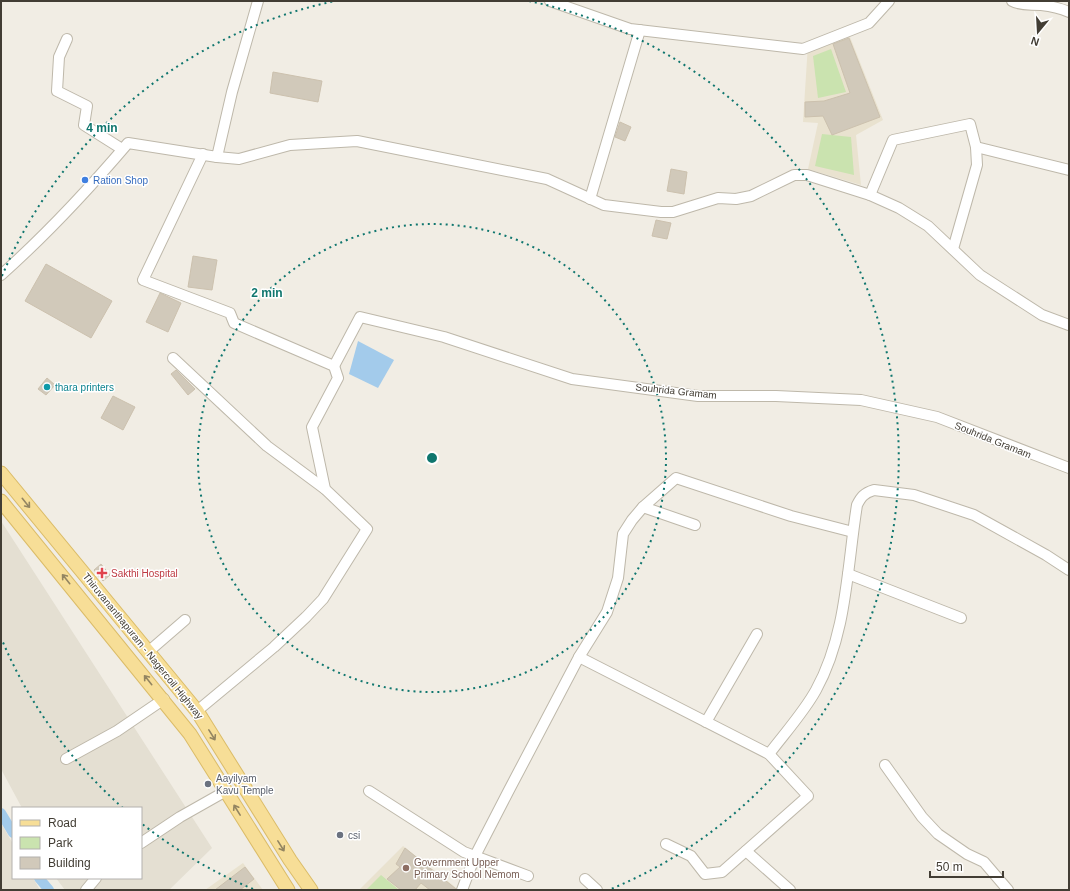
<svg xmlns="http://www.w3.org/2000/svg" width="1070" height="891" font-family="Helvetica,sans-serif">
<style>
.residential{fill:#e4dfd2}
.education{fill:#e9e2cf}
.green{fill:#cae3af}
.water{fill:#a3cbeb}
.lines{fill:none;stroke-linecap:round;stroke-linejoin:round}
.canal{stroke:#a3cbeb;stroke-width:10}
.building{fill:#d1c9ba;stroke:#ccc1ae}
.minor-casing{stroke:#beb8aa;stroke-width:12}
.major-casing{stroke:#dbbc68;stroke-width:15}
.minor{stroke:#fff;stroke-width:10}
.major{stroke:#f7de97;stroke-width:13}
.oneway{stroke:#938561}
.ring{fill:none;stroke:#0f766e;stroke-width:2;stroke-dasharray:2 4}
.shop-dot{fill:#3f7fe0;stroke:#fff;stroke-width:1.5}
.culture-dot{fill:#0f9aa8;stroke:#fff;stroke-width:1.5}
.health-dot{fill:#e0444e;stroke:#fff;stroke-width:1.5}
.worship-dot{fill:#6b7280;stroke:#fff;stroke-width:1.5}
.education-dot{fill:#8d6e63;stroke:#fff;stroke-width:1.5}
.labels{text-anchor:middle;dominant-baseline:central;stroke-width:3;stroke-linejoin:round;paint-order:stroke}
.shop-label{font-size:10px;fill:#366cbe;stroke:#fff;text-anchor:start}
.culture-label{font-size:10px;fill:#0d838f;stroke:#fff;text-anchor:start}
.street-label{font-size:10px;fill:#423d34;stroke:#fff}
.health-label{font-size:10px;fill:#be3a42;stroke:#fff;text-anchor:start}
.worship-label{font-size:10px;fill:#5b616d;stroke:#fff;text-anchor:start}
.education-label{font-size:10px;fill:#785e54;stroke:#fff;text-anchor:start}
.centre{fill:#0f766e;stroke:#fff;stroke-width:2}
.ring-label{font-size:12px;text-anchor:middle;font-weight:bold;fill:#0f766e;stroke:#fff;stroke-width:3;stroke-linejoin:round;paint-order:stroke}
</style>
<rect width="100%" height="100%" fill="#f1ede4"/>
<g class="residential">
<polygon points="1,521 212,848 169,890 65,890 56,878 141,878 141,808 22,808 1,769"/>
<polygon points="1,823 13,844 13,878 33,878 40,890 1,890"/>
</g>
<g class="education">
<polygon points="848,32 883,120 856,135 861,185 808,169 818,123 803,122 808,44"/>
<polygon points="403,846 459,890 359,890"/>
<polygon points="243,863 263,890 205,890"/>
</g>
<g class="green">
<polygon points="831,49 846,92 818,98 813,56"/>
<polygon points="822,134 851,137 854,175 815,166"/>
<polygon points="381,875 399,890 400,890 366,890"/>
</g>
<polygon class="water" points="358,341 394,360 378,388 349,374"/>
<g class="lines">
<g class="canal">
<polyline points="1,813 13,833"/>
<polyline points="39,878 49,890"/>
</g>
</g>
<g class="building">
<polygon points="849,38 880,117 832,135 823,116 805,117 805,102 824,101 850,93 833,44"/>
<polygon points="273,72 322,81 318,102 270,93"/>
<polygon points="620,122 631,127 625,141 615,137"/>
<polygon points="671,169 687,172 684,194 667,191"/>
<polygon points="656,220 671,223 667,239 652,236"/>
<polygon points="193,256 217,260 212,290 188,287"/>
<polygon points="46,264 112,301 91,338 25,301"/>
<polygon points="160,293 181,303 168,332 146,322"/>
<polygon points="176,370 195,389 188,395 171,374"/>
<polygon points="47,378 55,385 46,395 38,389"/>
<polygon points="113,396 135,407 123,430 101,418"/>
<polygon points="101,564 110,575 103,581 94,570"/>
<polygon points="405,848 456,889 456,890 430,890 421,883 415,890 401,890 387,879 400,867 396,864"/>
<polygon points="245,867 254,879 240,890 215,890"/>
</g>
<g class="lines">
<g class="minor-casing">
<g id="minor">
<polyline points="550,1 630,29 803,49 869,23 889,1"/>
<path d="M 1012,1 C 1021,6 1030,4 1041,5 C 1050,6 1060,8 1069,12"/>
<polyline points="67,39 59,57 57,91 87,106 84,125 122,149"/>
<polyline points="976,147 1069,170"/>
<polyline points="217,157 239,159 290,145 357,141 547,179 604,205 661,212 673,212 718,198 736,199 751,196 794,175 807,175 870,195 899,208 928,226 980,275 1042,315 1069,325"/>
<polyline points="870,195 893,140 970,124 976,147 977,165 953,249"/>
<polyline points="590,199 640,30"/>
<path d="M 1,275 C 47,234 88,190 128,143 L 217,157 L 232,92 L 258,1"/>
<polyline points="173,358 267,446 325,489"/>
<polyline points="334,366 360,317 444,337 572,379 698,396 776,396 861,400 937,417 1069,468"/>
<polyline points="643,507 695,525"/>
<polyline points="848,574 961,618"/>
<polyline points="148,652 185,620"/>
<polyline points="579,657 769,754 808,796 722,872 705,874 691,856 666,844"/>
<polyline points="197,711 274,647 306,617 323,599 367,529 325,489 312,427 338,378 334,366 234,323 230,313 143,280 203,154"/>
<polyline points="706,722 757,634"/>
<path d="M 769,754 C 784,734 804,712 816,690 C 847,634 847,567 857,505 C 861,497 864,493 874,490 L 914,495 L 974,515 L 1046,555 L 1069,570"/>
<polyline points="66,759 117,731 164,699"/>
<polyline points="885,765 922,817 938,834 967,854 984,862 1008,890"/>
<polyline points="369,791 464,852 528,876"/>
<polyline points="141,843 180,817 226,791"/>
<polyline points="746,851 790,890"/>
<polyline points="585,879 597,890"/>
<polyline points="86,890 96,878"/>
<polyline points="462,890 475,856 508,792 579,657 607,612 618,578 623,534 632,520 643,507 676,478 791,516 853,532"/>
</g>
</g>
<g class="major-casing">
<g id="major">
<polyline points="1,473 197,711 290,860 311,890"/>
<polyline points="1,501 190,734 288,890"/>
</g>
</g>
<use href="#minor" class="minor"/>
<use href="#major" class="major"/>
</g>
<defs><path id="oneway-shaft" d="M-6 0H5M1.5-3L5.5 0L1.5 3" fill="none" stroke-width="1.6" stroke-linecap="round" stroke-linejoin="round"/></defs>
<g class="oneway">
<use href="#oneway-shaft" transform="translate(26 503) rotate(51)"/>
<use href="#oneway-shaft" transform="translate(66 579) rotate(-129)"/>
<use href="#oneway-shaft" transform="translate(148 680) rotate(-129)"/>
<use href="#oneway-shaft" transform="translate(212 735) rotate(58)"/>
<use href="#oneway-shaft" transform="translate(237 810) rotate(-122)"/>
<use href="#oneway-shaft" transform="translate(281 846) rotate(58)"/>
</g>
<g class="ring">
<circle cx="432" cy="458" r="234"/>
<path d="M253 889A467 467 0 0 1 141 823M123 808A467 467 0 0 1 2 640M2 276A467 467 0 0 1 335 1M529 1A467 467 0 0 1 611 889"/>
</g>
<circle class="shop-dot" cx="85" cy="180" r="4"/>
<circle class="culture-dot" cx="47" cy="387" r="4"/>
<path class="health-dot" d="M100 567h4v4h4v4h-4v4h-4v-4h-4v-4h4z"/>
<g class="worship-dot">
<circle cx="208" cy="784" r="4"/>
<circle cx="340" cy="835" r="4"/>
</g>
<circle class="education-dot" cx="406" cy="868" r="4"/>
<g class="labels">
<g class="shop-label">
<text x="93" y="180">Ration Shop</text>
</g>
<g class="culture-label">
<text x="55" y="387">thara printers</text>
</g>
<g class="street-label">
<text transform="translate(676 391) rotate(6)">Souhrida Gramam</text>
<text transform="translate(993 440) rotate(22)">Souhrida Gramam</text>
<text transform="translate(143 646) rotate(51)">Thiruvananthapuram - Nagercoil Highway</text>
</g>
<g class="health-label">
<text x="111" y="573">Sakthi Hospital</text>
</g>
<g class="worship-label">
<text x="216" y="778">Aayilyam<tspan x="216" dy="12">Kavu Temple</tspan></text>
<text x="348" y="835">csi</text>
</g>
<g class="education-label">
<text x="414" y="862">Government Upper<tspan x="414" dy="12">Primary School Nemom</tspan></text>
</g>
</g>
<circle cx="432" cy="458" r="6" class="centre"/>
<g class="ring-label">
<text x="102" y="132">4 min</text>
<text x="267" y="297">2 min</text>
</g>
<rect width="1070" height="891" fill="none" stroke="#423d34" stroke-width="4"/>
<rect x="12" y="807" width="130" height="72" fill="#ffffff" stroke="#b3b1ae"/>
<rect x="20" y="820" width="20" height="6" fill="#f7de97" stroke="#b3b1ae"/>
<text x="48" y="827" font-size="12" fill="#423d34">Road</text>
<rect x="20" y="837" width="20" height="12" fill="#cae3af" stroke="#b3b1ae"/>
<text x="48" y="847" font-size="12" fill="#423d34">Park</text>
<rect x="20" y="857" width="20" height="12" fill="#d1c9ba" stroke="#b3b1ae"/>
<text x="48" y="867" font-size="12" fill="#423d34">Building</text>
<g transform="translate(1038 32) rotate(198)" stroke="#ffffff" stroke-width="3" paint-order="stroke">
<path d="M0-3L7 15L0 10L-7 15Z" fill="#423d34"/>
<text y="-6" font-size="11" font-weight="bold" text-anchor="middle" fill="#423d34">N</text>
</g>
<path d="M930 871v6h73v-6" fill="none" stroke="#423d34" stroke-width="2"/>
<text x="936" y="871" font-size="12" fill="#423d34" stroke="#ffffff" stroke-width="3" paint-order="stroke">50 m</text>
</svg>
